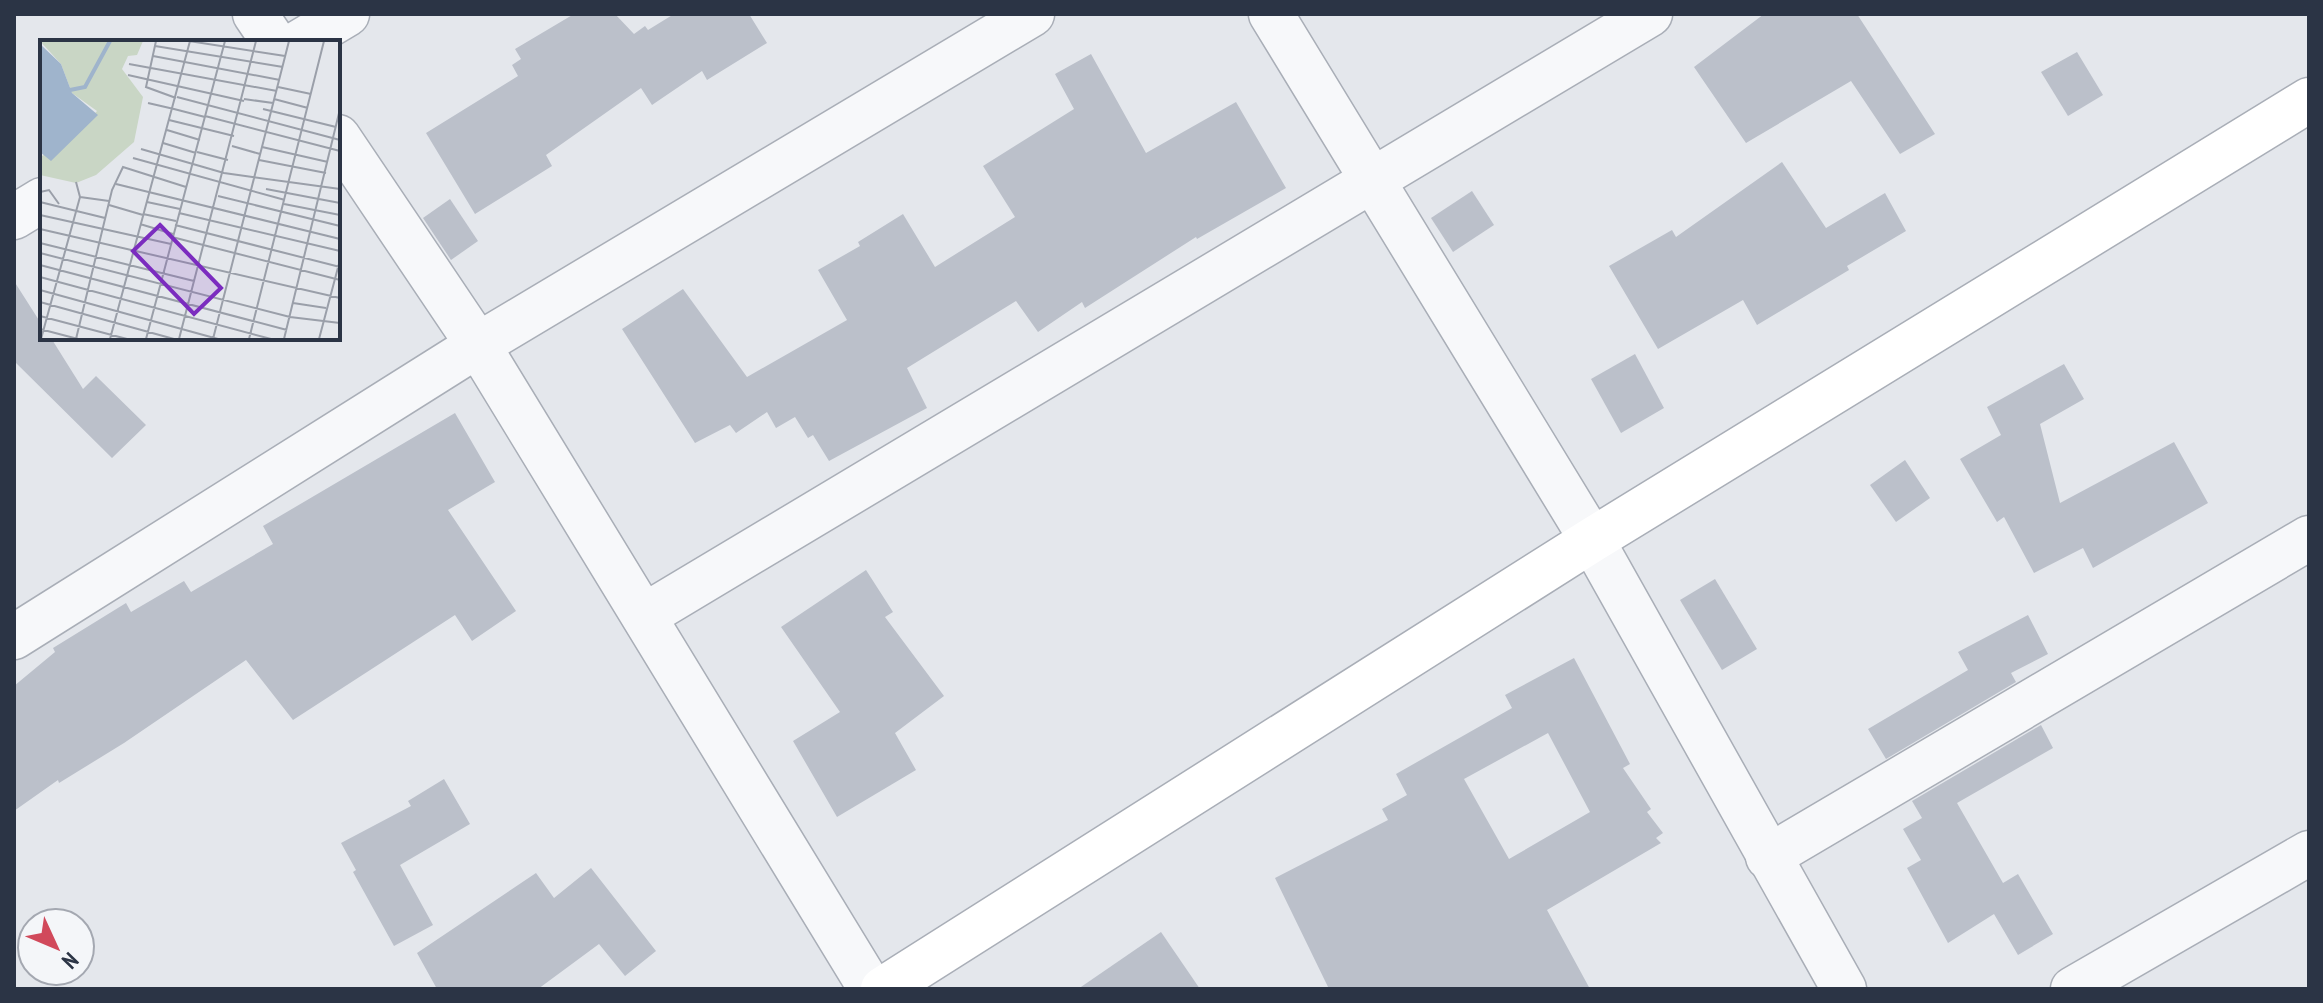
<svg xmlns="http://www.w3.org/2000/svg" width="2323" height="1003" font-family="'PT Sans Narrow',sans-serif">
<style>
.building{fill:#bbc0ca;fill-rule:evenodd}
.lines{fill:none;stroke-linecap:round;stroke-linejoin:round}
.street-casing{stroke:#a9aeb7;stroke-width:47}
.secondary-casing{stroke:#a9aeb7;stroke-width:47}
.street{stroke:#f7f8fa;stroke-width:44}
.secondary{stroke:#fff;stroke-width:44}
.inset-river{fill:none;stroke:#9fb4cc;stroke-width:4}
.inset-road{fill:none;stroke:#9a9fa9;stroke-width:2}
.view{fill:#7b2cbf;fill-opacity:0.15;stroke:#7b2cbf;stroke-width:4}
.inset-edge{fill:none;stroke:#2b3445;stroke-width:4}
</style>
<rect width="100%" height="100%" fill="#e4e7ec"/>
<g class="building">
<polygon points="574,14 615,14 634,34 645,26 648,30 674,14 749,14 767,43 707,80 702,71 652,105 641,88 546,155 552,166 475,214 426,133 518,76 512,65 521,59 515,49"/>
<polygon points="1764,14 1857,14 1935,134 1900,154 1851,81 1746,143 1694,67"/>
<polygon points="2077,52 2103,95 2068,116 2041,72"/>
<polygon points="1091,54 1146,153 1236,102 1286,188 1197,239 1196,237 1085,308 1082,302 1038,332 1016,301 907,368 927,408 829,461 813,435 808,438 795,417 776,428 767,412 736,433 730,425 695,443 622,329 683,289 747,377 847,320 818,270 860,246 858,242 903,214 935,267 1015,217 983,166 1074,109 1055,74"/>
<polygon points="1782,162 1826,228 1885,193 1906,231 1847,266 1849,270 1757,325 1743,300 1658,349 1609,266 1672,230 1676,237"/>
<polygon points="1472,191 1494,225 1453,252 1431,218"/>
<polygon points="450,199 478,241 451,260 423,218"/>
<polygon points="14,281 42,325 42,338 51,338 83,389 96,376 146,425 112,458 14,361"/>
<polygon points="1635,354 1664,408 1621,433 1591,379"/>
<polygon points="2064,364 2084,399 2040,424 2060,503 2174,442 2208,503 2093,568 2083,548 2034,573 2004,517 1997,522 1960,459 2001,435 1987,407"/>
<polygon points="455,413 495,482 448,510 516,611 472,641 455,615 293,720 246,660 124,743 59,783 58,780 14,811 14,686 55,652 53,648 126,603 131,612 184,581 191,592 273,544 263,526"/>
<polygon points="1905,460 1930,498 1896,522 1870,485"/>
<polygon points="866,570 893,612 885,617 944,696 895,733 916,770 837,817 793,741 840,712 781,627"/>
<polygon points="1715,579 1757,649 1722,670 1680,600"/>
<polygon points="2028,615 2048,654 2011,673 2016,682 1886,759 1868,729 1968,670 1958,652"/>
<path d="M 1574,658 L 1630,764 L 1623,768 L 1651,809 L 1647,812 L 1663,833 L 1656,838 L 1661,843 L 1547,910 L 1590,989 L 1329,989 L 1275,878 L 1388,820 L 1382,809 L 1407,795 L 1396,774 L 1512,708 L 1505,695 ZM 1548,733 L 1590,812 L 1509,859 L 1464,779 Z"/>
<polygon points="2041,725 2053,748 1957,803 2003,883 2018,874 2053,934 2018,955 1994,914 1948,943 1907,868 1921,860 1903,829 1922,818 1912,801"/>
<polygon points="444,779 470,824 400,865 433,925 394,946 353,872 356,870 341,843 411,806 408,801"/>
<polygon points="591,868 656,951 625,976 599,944 538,989 437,989 417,953 536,873 554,898"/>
<polygon points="1161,932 1200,989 1078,989"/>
</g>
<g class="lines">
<g class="street-casing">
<g id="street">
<polyline points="255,14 274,42"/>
<polyline points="1271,14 1592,540 1844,989"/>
<polyline points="300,42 347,14"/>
<polyline points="338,137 478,345 871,989"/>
<polyline points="14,217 42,200"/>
<polyline points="644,616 1650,14"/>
<polyline points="14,637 478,345 1032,14"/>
<polyline points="1768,857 2309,538"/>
<polyline points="2073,989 2309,853"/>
</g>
</g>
<g class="secondary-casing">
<polyline id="secondary" points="883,989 1592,540 2309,100"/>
</g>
<use href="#street" class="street"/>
<use href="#secondary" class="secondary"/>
</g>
<g transform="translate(40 40)">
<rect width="300" height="300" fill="#e4e7ec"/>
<path d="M 0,1 L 103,1 L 97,15 L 88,16 L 82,29 L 103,57 L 94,102 L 56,135 L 36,143 L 0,135 L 0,112 L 2,116 L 28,102 L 57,71 L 32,53 L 21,24 Z" fill="#c9d6c5"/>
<path d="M 0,4 L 21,24 L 32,53 L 58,75 L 11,121 L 0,112 Z" fill="#9fb4cc"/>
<path class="inset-river" d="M 30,50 L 45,47 L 70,1"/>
<path class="inset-road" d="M 116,1 L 106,47 L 136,58M 149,1 L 245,16M 115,6 L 243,27M 113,16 L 240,40M 89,24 L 237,51M 88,35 L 204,61M 238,47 L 271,54M 137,57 L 300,100M 204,59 L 233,63M 234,59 L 268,68M 108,63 L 134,69M 134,69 L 165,77M 223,69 L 296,87M 165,76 L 300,111M 129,80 L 194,96M 127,90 L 160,100M 123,103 L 156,113M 192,106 L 220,114M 222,107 L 288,122M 101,109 L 184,133 L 300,149M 157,112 L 188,120M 93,118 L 245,160M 219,120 L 286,133M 76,144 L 300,199M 226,149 L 300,163M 0,152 L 9,150 L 19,164M 178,156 L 300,186M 40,157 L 69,161M 0,162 L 65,178M 107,162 L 140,169M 244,164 L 300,175M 69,165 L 103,175M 139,173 L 300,211M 103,174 L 136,181M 0,175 L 131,204M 100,184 L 133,194M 135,185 L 300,227M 0,189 L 300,258M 132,197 L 300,240M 0,203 L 154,241M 0,213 L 250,277 L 300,283M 0,225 L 247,290M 0,237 L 231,299M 0,250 L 178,299M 0,262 L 134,299M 253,263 L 286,268M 0,276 L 87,299M 0,289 L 38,299M 1,299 L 40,157 L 36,142M 36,299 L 72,150 L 83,127 L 146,147M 70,299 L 150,1M 106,299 L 185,1M 139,299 L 216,1M 173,299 L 249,1M 209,299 L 284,1M 244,299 L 300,69M 279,299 L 300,220"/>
<path class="view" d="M 120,185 L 181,248 L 154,274 L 93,211 Z"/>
<rect width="300" height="300" class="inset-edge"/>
</g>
<rect width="2323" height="1003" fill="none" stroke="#2b3445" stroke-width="32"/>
<g transform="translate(56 947) rotate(134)"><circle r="38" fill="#f4f6f9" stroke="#a4a8b1" stroke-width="2"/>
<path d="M0-6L14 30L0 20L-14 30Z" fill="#d1495b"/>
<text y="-12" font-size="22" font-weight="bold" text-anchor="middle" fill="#2b3445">N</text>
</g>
</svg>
